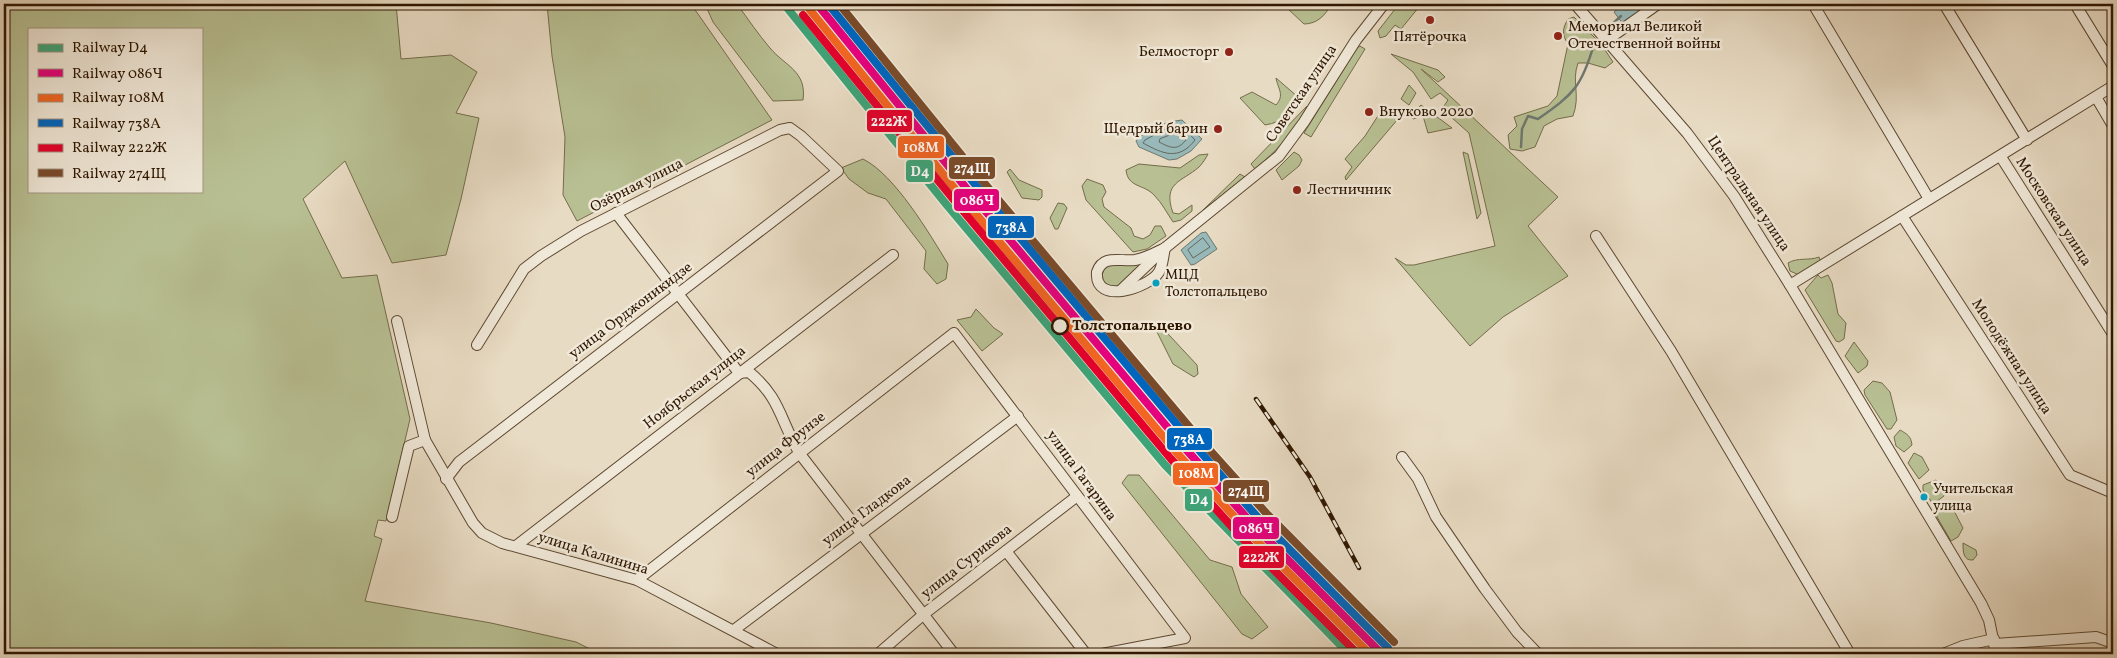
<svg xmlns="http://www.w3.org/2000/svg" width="2117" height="658" font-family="Vollkorn,serif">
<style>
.green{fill:#b8c093;stroke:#746c4a;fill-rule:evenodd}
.water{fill:#98b9ba;stroke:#6e7870}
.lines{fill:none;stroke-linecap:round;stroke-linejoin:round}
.shore{stroke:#64685d;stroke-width:1}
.stream{stroke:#6e7870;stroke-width:2.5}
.minor-casing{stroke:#5d4831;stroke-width:12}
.minor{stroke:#f0e8d8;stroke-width:10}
.rail-casing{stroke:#2f1700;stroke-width:4.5}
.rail{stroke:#f0e8d8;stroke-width:2.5;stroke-dasharray:8;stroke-linecap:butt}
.rail-1-casing{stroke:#f0e8d8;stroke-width:11}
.rail-2-casing{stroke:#f0e8d8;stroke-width:11}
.rail-3-casing{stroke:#f0e8d8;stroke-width:11}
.rail-4-casing{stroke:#f0e8d8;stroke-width:11}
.rail-5-casing{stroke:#f0e8d8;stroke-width:11}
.rail-6-casing{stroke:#f0e8d8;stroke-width:11}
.rail-1{stroke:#3da478;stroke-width:8}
.rail-2{stroke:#e5007d;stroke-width:8}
.rail-3{stroke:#f26522;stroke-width:8}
.rail-4{stroke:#0065bd;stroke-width:8}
.rail-5{stroke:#e4002b;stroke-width:8}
.rail-6{stroke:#7a4b2a;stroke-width:8}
.poi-dot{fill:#8f2418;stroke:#f0e8d8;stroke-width:2}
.bus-dot{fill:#02a2c4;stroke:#f0e8d8;stroke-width:2}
.stop-dot{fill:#f0e8d8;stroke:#2f1700;stroke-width:2.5}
.labels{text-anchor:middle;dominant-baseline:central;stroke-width:5;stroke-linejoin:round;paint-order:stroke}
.bus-label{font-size:14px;fill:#2f1700;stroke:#f0e8d8;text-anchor:start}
.poi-label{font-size:15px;fill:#2f1700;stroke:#f0e8d8;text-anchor:start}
.street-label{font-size:15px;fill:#2f1700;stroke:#f0e8d8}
.stop-label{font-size:15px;font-weight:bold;fill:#2f1700;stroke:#f0e8d8;text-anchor:start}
.line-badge{stroke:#f0e8d8;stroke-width:2}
.badge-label{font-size:14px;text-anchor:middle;font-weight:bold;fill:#fff}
</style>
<rect width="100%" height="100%" fill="#e8dbc3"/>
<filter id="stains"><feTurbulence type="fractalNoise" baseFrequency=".004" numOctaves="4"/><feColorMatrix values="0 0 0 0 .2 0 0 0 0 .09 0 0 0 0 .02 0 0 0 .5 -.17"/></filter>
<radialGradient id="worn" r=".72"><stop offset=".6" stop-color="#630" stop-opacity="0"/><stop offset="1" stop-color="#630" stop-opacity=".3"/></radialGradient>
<g class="green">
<path d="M 4,4 L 396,4 L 401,59 L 451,55 L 477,72 L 456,113 L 479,118 L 461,199 L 446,255 L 392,263 L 345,161 L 303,199 L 342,278 L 377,275 L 410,419 L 386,521 L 378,520 L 374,536 L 382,539 L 365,601 L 491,623 L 576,642 L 600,654 L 4,654 ZM 29,29 L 201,29 L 201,191 L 29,191 Z"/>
<polygon points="547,4 691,4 772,120 577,221 563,195 565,137 552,56"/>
<path d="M 705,4 L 737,4 C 748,19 758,34 770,48 C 785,66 807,71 803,100 L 773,101 L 713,22 Z"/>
<path d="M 1288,4 L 1331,4 C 1326,15 1317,24 1304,24 L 1286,7 Z"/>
<polygon points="1399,4 1415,4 1419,7 1401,29 1395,25 1386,36 1380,38 1378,31"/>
<path d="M 1574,17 L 1601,44 L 1613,62 L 1605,68 L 1588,63 L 1578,63 C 1571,83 1581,94 1573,116 L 1557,119 L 1544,126 L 1535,147 L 1522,151 L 1510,149 L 1508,135 L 1517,126 L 1514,117 L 1548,106 L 1557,96 L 1568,44 C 1562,35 1562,29 1568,19 Z"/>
<polygon points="1360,46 1365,49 1311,137 1304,133 1357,48"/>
<polygon points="1391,54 1438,70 1445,77 1438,82 1421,69 1558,197 1528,226 1568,276 1503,317 1470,346 1395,258 1406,265 1414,265 1495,246 1469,133 1442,109 1448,100 1440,93 1431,99 1413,72"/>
<path d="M 1276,78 L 1298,97 C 1292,114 1283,122 1265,125 L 1240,98 L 1252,92 L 1276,105 C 1285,95 1278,89 1276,78 Z"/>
<polygon points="1409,85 1416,93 1409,105 1401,99"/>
<polygon points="1421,105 1452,128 1428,133 1423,116 1413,119 1410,116"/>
<path d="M 1307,106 C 1297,131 1276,151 1255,169 L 1251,164 Z"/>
<polygon points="1383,108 1398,119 1346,180 1345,177 1352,167 1345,159 1365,136"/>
<polygon points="1294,152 1299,155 1302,160 1299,166 1282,180 1276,170"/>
<polygon points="1463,152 1468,154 1481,213 1477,219"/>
<path d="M 1208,154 C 1206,158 1203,163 1199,167 C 1182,182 1162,182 1173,213 L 1179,214 L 1192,205 L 1192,211 L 1181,220 L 1173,222 C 1167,213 1162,203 1154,195 C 1144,184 1128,188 1126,170 L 1139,164 L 1180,168 L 1199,155 Z"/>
<path d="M 863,159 C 895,175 929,233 948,264 L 946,279 L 937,284 L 924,269 L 926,251 L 886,199 L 868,193 L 849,179 L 841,168 Z"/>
<polygon points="1010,169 1019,180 1042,190 1042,197 1039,200 1022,198 1007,172"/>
<polygon points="1240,174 1245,177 1203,210"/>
<polygon points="1087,179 1103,185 1106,192 1102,199 1104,207 1131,228 1134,236 1143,239 1150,235 1155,226 1161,226 1166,236 1147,249 1133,252 1086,200 1082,186"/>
<polygon points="1058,203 1064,204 1067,208 1058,229 1055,229 1050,218"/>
<path d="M 1819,257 L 1821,262 L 1799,275 L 1790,271 L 1788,263 C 1798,257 1809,261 1819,257 Z"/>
<polygon points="1147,260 1117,289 1114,290 1100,280 1106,264"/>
<polygon points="1818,275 1821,278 1828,275 1832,283 1838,314 1846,323 1844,339 1839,342 1836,341 1805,290"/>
<polygon points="976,309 994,328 1003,334 982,351 957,320 971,317"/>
<polygon points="1156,321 1197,365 1198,374 1194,377 1173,364 1153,324"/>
<polygon points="1854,342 1868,361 1867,366 1858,373 1845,356"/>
<polygon points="1873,381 1882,383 1890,392 1897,420 1891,429 1887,429 1865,395 1864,390"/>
<path d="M 1900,430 C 1907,434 1911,436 1912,445 L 1904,452 L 1896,446 L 1894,437 Z"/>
<polygon points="1914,453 1922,457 1929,470 1919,479 1908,463"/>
<polygon points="1128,475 1139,475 1210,560 1232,567 1241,594 1268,627 1252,639 1242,634 1122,483"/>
<polygon points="1936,480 1944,492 1944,496 1933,504 1923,490 1923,485"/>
<polygon points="1946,506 1952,507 1963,528 1958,537 1951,541 1937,517 1937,512"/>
<path d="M 1963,543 L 1976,550 L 1977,555 L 1973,560 C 1963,561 1963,551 1963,543 Z"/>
</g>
<g class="water">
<polygon points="1623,4 1649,4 1623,24 1614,12"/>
<polygon points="1182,120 1202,139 1191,151 1177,159 1169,160 1139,147 1136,141 1139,137 1168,122"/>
<polygon points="1206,232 1217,249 1195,264 1191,265 1181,250 1201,233"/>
</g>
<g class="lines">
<g class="shore">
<path d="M 1181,125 L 1195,140 C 1179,161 1163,154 1143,143 L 1145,140 L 1169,127 Z"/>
<path d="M 1179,132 L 1186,140 C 1177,151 1171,148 1159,142 L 1160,139 Z"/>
<polygon points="1203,238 1210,247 1193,258 1188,250"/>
</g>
<g class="stream">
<polyline points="1609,27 1621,16"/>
<path d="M 1521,147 L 1522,129 L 1528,116 L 1538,119 C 1574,94 1582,86 1594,44"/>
</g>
<g class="minor-casing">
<g id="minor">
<polyline points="1575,4 1687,133 1734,196 1790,285 1981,603 1989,620 1996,654"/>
<polyline points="1813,4 1929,199"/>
<polyline points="1944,4 2027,140"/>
<polyline points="2075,4 2113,66"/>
<polyline points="1607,40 1658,4"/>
<polyline points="2096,97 2113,126"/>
<polyline points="2001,157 2113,334"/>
<path d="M 616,213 L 739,373 L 749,372 C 781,398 780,421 800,454 L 954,654"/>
<polyline points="1902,216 2070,475 2113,493"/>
<polyline points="1596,236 1671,351 1850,654"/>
<path d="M 1165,248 C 1163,256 1163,265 1159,272 C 1149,288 1094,306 1097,272 C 1103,254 1120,262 1135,260 C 1146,258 1155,253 1165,248 Z"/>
<polyline points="1790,285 2113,86"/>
<polyline points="1122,289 1165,248 1279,156 1304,122 1356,40 1384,4"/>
<polyline points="397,321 425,440"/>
<polyline points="1402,457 1418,479 1436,517 1485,589 1517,632 1538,654"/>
<polyline points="446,479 459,462 838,171 801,136 790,128 780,130 581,231 541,256 524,269 477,345"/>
<polyline points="392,517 409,446 425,440 473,523 482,533 502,543 637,580 777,654"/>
<polyline points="516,546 893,255"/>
<polyline points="1006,551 1086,654"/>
<polyline points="637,580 954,333 1185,638 1102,654"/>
<polyline points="734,630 1018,416"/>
<polyline points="1995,644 2096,637 2113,643"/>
<polyline points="878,654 924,614 1076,497"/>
<polyline points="1943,654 1963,646 1994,639"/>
</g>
</g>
<use href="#minor" class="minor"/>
<g class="rail-casing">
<polyline id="rail" points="1256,399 1310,477 1359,568"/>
</g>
<use href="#rail" class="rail"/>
<g class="rail-1-casing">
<polyline id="rail-1" points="784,4 946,204 1165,465 1349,654"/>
</g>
<g class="rail-2-casing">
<polyline id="rail-2" points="817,4 967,189 1184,447 1254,526 1382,654"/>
</g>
<g class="rail-3-casing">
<polyline id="rail-3" points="810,10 960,195 1177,453 1248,532 1370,654"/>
</g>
<g class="rail-4-casing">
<polyline id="rail-4" points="828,4 974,183 1191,441 1260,520 1388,648"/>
</g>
<g class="rail-5-casing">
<polyline id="rail-5" points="803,15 954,200 1171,459 1242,538 1358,654"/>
</g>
<g class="rail-6-casing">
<polyline id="rail-6" points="839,4 980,178 1197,436 1267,514 1394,642"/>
</g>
<use href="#rail-1" class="rail-1"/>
<use href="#rail-2" class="rail-2"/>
<use href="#rail-3" class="rail-3"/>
<use href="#rail-4" class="rail-4"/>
<use href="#rail-5" class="rail-5"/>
<use href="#rail-6" class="rail-6"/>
</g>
<g class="poi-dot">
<circle cx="1430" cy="20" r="5"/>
<circle cx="1558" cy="36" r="5"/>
<circle cx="1229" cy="52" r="5"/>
<circle cx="1369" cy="112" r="5"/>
<circle cx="1218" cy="129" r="5"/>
<circle cx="1297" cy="190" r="5"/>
</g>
<g class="bus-dot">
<circle cx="1156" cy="283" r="4.5"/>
<circle cx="1924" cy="497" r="4.5"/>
</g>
<circle class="stop-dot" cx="1060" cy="326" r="8"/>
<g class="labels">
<g class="bus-label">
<text x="1165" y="275">МЦД<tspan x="1165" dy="17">Толстопальцево</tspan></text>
<text x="1933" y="489">Учительская<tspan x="1933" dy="17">улица</tspan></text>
</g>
<g class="poi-label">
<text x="1568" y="27">Мемориал Великой<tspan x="1568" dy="17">Отечественной войны</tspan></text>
<text x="1430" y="37" text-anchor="middle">Пятёрочка</text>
<text x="1219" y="52" text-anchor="end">Белмосторг</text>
<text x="1379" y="112">Внуково 2020</text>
<text x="1208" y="129" text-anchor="end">Щедрый барин</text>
<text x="1307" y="190">Лестничник</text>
</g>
<g class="street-label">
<text transform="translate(1302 94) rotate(-56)">Советская улица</text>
<text transform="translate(637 186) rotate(-27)">Озёрная улица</text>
<text transform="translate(1748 194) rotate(56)">Центральная улица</text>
<text transform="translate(2053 212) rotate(57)">Московская улица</text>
<text transform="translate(631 311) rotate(-37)">улица Орджоникидзе</text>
<text transform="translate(2011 357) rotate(57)">Молодёжная улица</text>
<text transform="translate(695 388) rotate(-38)">Ноябрьская улица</text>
<text transform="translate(786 445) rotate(-38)">улица Фрунзе</text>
<text transform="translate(1081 476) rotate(54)">улица Гагарина</text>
<text transform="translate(867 511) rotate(-37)">улица Гладкова</text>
<text transform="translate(593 554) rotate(17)">улица Калинина</text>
<text transform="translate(967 562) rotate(-38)">улица Сурикова</text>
</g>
<g class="stop-label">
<text x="1072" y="326">Толстопальцево</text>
</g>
</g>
<g class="line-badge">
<rect x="866" y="109" width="47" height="24" rx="5" fill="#e4002b"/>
<rect x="897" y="135" width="48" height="24" rx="5" fill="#f26522"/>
<rect x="948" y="156" width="48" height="24" rx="5" fill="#7a4b2a"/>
<rect x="905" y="159" width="29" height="24" rx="5" fill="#3da478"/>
<rect x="953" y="188" width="47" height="24" rx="5" fill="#e5007d"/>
<rect x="987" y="215" width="48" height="24" rx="5" fill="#0065bd"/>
<rect x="1166" y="427" width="47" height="24" rx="5" fill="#0065bd"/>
<rect x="1172" y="462" width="47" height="24" rx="5" fill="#f26522"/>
<rect x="1222" y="479" width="48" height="24" rx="5" fill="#7a4b2a"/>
<rect x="1184" y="488" width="29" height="24" rx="5" fill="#3da478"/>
<rect x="1232" y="516" width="48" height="24" rx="5" fill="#e5007d"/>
<rect x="1238" y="545" width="47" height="24" rx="5" fill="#e4002b"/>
</g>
<g class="badge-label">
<text x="889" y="126">222Ж</text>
<text x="921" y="152">108М</text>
<text x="972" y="173">274Щ</text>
<text x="920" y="176">D4</text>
<text x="977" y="205">086Ч</text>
<text x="1011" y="232">738А</text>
<text x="1189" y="444">738А</text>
<text x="1196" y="478">108М</text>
<text x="1246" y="496">274Щ</text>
<text x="1199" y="504">D4</text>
<text x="1256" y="533">086Ч</text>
<text x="1261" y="562">222Ж</text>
</g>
<rect width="2117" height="658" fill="none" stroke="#e8dbc3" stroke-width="20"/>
<rect x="5" y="5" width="2107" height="648" fill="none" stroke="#2f1700" stroke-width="2.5"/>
<rect x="10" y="10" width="2097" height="638" fill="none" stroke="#2f1700"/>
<rect x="28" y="28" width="175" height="165" fill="#f0e8d8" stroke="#a39482"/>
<rect x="38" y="44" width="25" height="8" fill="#3da478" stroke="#a39482"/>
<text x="72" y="52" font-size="15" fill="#2f1700">Railway D4</text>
<rect x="38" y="69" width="25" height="8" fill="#e5007d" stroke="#a39482"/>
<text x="72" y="78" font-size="15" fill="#2f1700">Railway 086Ч</text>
<rect x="38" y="94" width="25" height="8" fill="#f26522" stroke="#a39482"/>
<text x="72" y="102" font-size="15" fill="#2f1700">Railway 108М</text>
<rect x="38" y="119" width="25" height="8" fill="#0065bd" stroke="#a39482"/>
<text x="72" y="128" font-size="15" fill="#2f1700">Railway 738А</text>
<rect x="38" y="144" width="25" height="8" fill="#e4002b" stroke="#a39482"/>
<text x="72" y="152" font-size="15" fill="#2f1700">Railway 222Ж</text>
<rect x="38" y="169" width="25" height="8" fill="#7a4b2a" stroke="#a39482"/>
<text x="72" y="178" font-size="15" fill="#2f1700">Railway 274Щ</text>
<rect width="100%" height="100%" filter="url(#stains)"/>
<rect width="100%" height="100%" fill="url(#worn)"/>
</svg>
